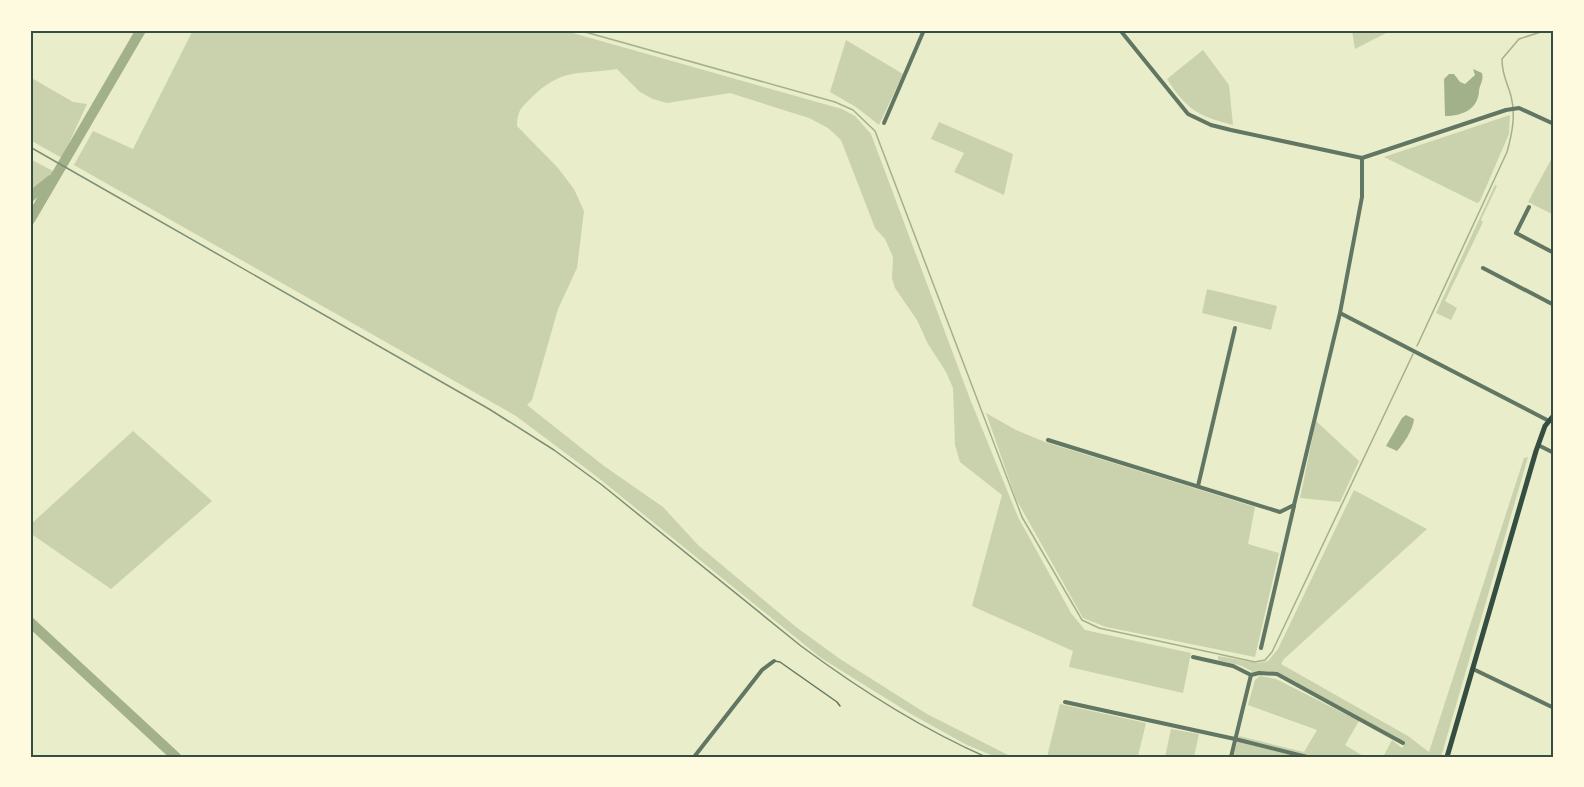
<svg xmlns="http://www.w3.org/2000/svg" width="1584" height="787" font-family="'Open Sans',sans-serif">
<style>
.green{fill:#cad2ad}
.water{fill:#a3b18a}
.lines{fill:none;stroke-linecap:round;stroke-linejoin:round}
.stream{stroke:#a3b18a;stroke-width:1.5}
.river{stroke:#a3b18a;stroke-width:10}
.service{stroke:#617663;stroke-width:1.5}
.minor{stroke:#617663;stroke-width:4}
.secondary{stroke:#344e41;stroke-width:5}
.rail{stroke:#7c8e77;stroke-width:1.5}
.neatline{fill:none;stroke:#344e41;stroke-width:2}
</style>
<rect width="100%" height="100%" fill="#e9edc9"/>
<g class="green">
<path d="M 193,30 L 562,30 L 842,109 L 855,116 L 871,134 L 970,399 L 1018,517 L 1071,613 L 1085,630 L 1191,653 L 1183,693 L 1069,667 L 1073,651 L 972,606 L 1002,495 L 960,462 L 955,445 L 953,388 L 946,372 L 928,344 L 917,320 L 895,288 L 892,278 L 893,257 L 885,239 L 875,228 L 841,140 L 828,128 L 809,118 L 730,93 L 667,103 L 653,99 L 640,92 L 617,69 C 578,75 563,67 531,98 C 520,109 518,110 517,126 L 558,168 L 574,189 L 584,211 L 577,268 L 558,309 L 532,400 L 527,405 L 604,466 L 663,507 L 698,545 L 796,627 L 840,659 L 927,714 L 1012,757 L 996,757 L 967,745 L 911,714 L 821,658 L 596,476 L 516,416 L 74,165 L 93,131 L 133,149 Z"/>
<polygon points="1352,30 1392,30 1355,49"/>
<polygon points="846,40 903,74 879,125 856,107 830,92"/>
<path d="M 1203,50 L 1229,85 L 1233,125 C 1198,116 1187,110 1167,79 Z"/>
<polygon points="30,77 73,102 87,104 62,158 30,140"/>
<polygon points="1510,115 1509,134 1480,201 1477,203 1384,157"/>
<polygon points="939,122 1013,154 1004,195 954,172 964,153 931,139"/>
<polygon points="1554,154 1554,215 1528,202"/>
<polygon points="30,159 55,172 30,191"/>
<polygon points="1495,185 1497,186 1481,220 1483,222 1445,301 1457,308 1451,320 1436,313"/>
<polygon points="1207,289 1277,306 1271,330 1202,313"/>
<polygon points="986,413 1016,430 1045,442 1255,507 1248,544 1279,553 1255,657 1106,627 1083,618 1016,499"/>
<polygon points="1316,421 1359,461 1340,502 1300,498"/>
<polygon points="133,431 212,501 111,589 30,533 30,525"/>
<polygon points="1528,457 1441,757 1383,757 1392,740 1402,748 1405,743 1275,673 1267,671 1253,672 1242,666 1218,660 1218,656 1257,663 1268,661 1278,649 1354,490 1427,529 1284,659 1281,664 1408,736 1429,752 1524,458"/>
<polygon points="1260,676 1276,679 1359,721 1345,745 1365,757 1233,757 1239,736 1304,752 1317,730 1248,705 1255,680"/>
<polygon points="1060,704 1146,723 1138,756 1143,757 1047,757"/>
<polygon points="1171,729 1199,734 1194,757 1165,757"/>
</g>
<g class="water">
<path d="M 1473,69 L 1482,73 C 1484,81 1480,83 1479,91 C 1478,109 1463,116 1445,116 L 1444,79 L 1449,74 L 1454,74 L 1460,82 L 1465,84 L 1475,75 Z"/>
<path d="M 1406,415 L 1414,419 C 1413,430 1404,443 1397,451 L 1386,446 L 1402,418 Z"/>
</g>
<g class="lines">
<g class="stream">
<polyline points="578,30 835,102 853,110 875,131 1022,517 1082,620 1099,628 1255,662 1265,660 1272,652 1413,354"/>
<path d="M 1417,346 L 1507,152 C 1512,134 1516,115 1511,96 C 1507,81 1502,76 1502,59 L 1519,39 L 1547,30"/>
</g>
<g class="river">
<polyline points="30,197 51,180"/>
<polyline points="30,220 141,30"/>
<polyline points="30,622 176,757"/>
</g>
<polyline class="service" points="775,661 780,662 837,702 840,706"/>
<g class="minor">
<polyline points="1120,30 1188,114 1211,125 1231,130 1362,158 1506,110 1519,108 1554,124"/>
<polyline points="884,123 924,30"/>
<polyline points="1529,207 1516,233 1554,253"/>
<polyline points="1483,268 1554,305"/>
<polyline points="1340,313 1549,421"/>
<polyline points="1048,440 1280,512 1294,505 1340,313 1362,197 1362,158"/>
<polyline points="1538,445 1554,453"/>
<polyline points="1198,486 1235,328"/>
<polyline points="1261,648 1294,506"/>
<polyline points="1193,657 1233,666 1251,675 1259,673 1277,674 1403,743"/>
<polyline points="1473,669 1554,708"/>
<polyline points="1065,702 1235,739 1307,757"/>
<polyline points="694,757 762,670 774,661"/>
<polyline points="1231,757 1251,675"/>
</g>
<polyline class="secondary" points="1447,757 1536,451 1545,426 1554,415"/>
<path class="rail" d="M 30,147 L 489,409 L 554,450 L 602,485 L 801,646 C 859,689 920,728 986,757"/>
</g>
<rect width="1584" height="787" fill="none" stroke="#fefae0" stroke-width="63"/>
<rect x="32" y="32" width="1520" height="724" class="neatline"/>
</svg>
